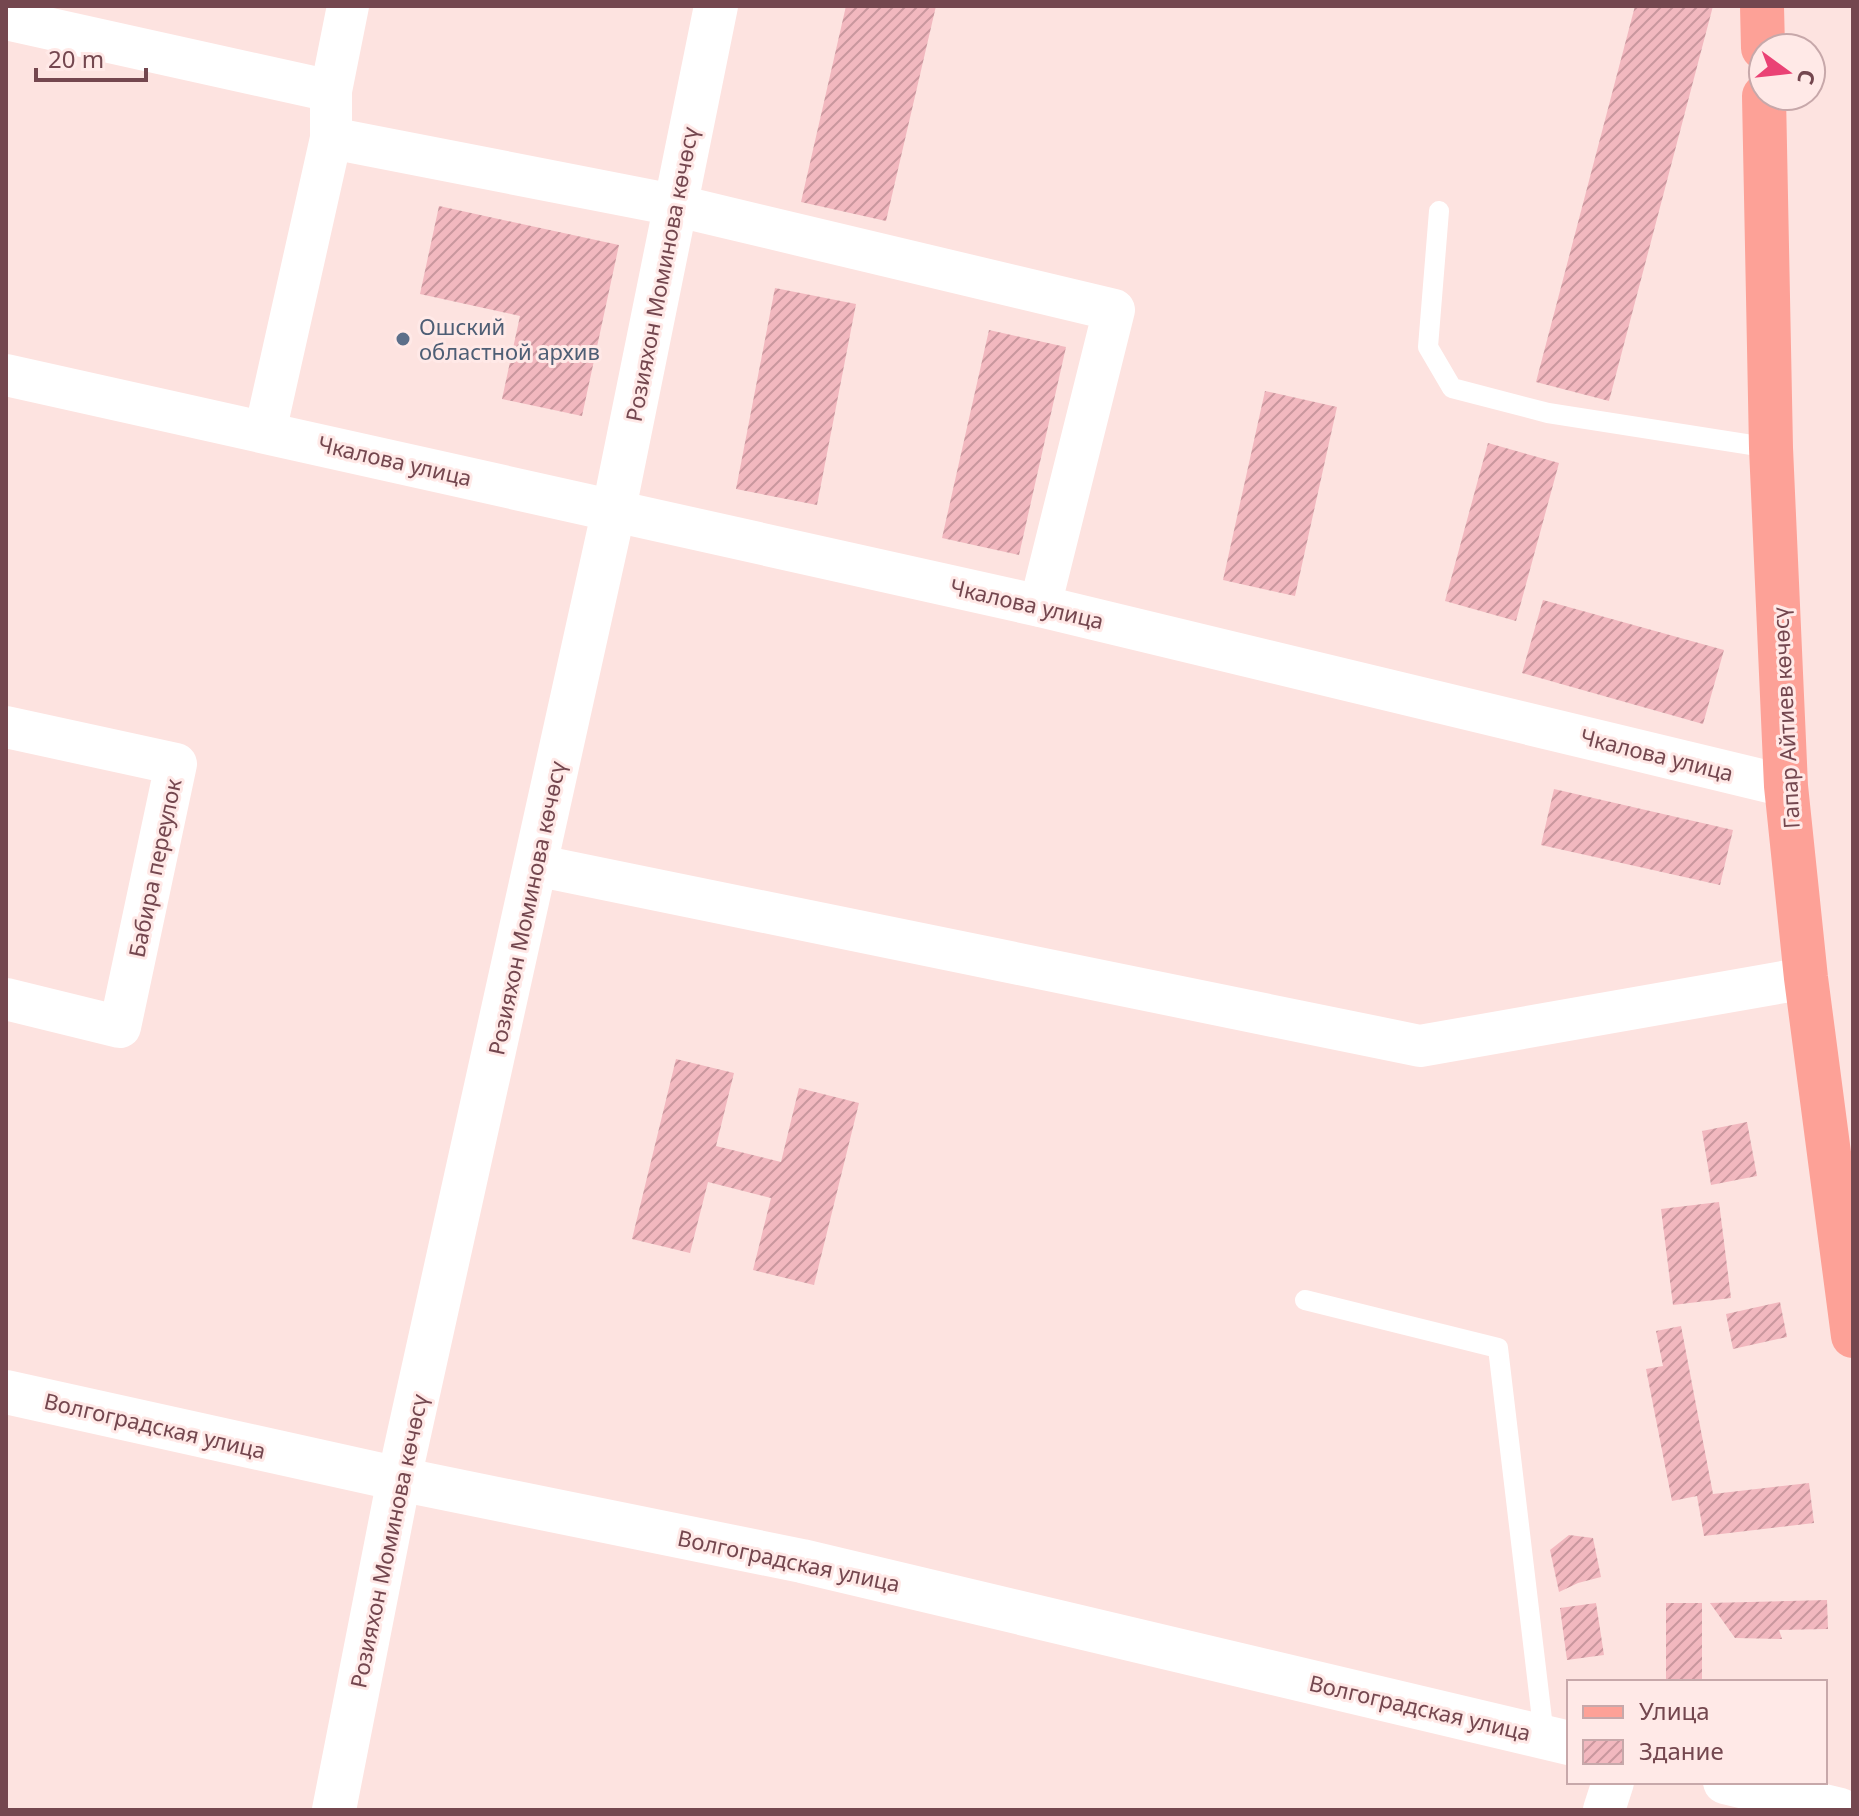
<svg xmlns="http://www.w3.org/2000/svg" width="1859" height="1816" font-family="'Noto Sans',sans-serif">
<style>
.building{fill:url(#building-hatch)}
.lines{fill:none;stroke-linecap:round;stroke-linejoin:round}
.lane{stroke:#fff;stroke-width:20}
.street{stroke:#fff;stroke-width:42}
.secondary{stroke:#fff;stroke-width:44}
.primary{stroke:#fda197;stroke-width:44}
.service-dot{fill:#5c6f8a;stroke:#ffe9e7;stroke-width:3}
.labels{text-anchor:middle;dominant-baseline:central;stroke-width:6;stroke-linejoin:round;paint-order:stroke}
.street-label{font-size:22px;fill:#74474f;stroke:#ffe9e7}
.service-label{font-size:22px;fill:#4e5e75;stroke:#ffe9e7;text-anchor:start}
</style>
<defs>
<pattern id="building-hatch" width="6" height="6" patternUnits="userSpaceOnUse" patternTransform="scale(2)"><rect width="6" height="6" fill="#f2b8bf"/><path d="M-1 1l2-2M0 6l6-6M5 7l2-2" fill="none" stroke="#c9979e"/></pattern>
</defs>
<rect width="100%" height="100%" fill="#fde3e0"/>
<g class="building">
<polygon points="846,6 936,6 886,221 801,202"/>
<polygon points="1635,6 1713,6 1609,401 1536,382"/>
<polygon points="439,206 619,245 582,416 502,399 520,316 420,294"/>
<polygon points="775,288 856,304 817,505 736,489"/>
<polygon points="989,330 1066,347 1019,555 942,538"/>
<polygon points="1265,391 1337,407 1295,596 1223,580"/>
<polygon points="1488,443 1559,463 1516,621 1445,601"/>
<polygon points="1543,600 1724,650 1703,724 1522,673"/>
<polygon points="1554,789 1733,830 1720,885 1541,845"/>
<polygon points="676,1059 734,1073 716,1146 781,1162 799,1088 859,1103 814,1285 753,1270 771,1198 708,1182 690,1253 632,1239"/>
<polygon points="1747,1122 1757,1176 1711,1185 1702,1131"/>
<polygon points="1719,1202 1731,1298 1673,1305 1661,1209"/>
<polygon points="1780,1302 1787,1337 1733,1349 1726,1314"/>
<polygon points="1681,1326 1713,1494 1809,1483 1814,1523 1704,1536 1697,1496 1672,1501 1646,1369 1663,1366 1656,1331"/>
<polygon points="1569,1535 1593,1538 1601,1577 1578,1583 1559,1592 1550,1550"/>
<polygon points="1827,1600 1828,1629 1779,1630 1782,1639 1735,1638 1710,1603"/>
<polygon points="1596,1603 1604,1655 1567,1660 1560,1608"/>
<rect x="1666" y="1603" width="36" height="79"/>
</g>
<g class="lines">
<g class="lane">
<polyline points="1439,211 1428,347 1452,388 1548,413 1771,448"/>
<polyline points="1305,1300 1498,1348 1544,1736"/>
</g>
<g class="street">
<polyline points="6,19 331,91"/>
<polyline points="331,138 674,205 1114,310 1040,606"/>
<polyline points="6,375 1040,606 1786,786"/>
<polyline points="265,432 331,138 331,91 348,6"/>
<polyline points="6,727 176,764 120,1027 6,999"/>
<polyline points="535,865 1420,1046 1806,978"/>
<polyline points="1604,1810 1613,1782"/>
</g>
<g class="secondary">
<polyline points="6,1392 399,1479 802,1561 1569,1743"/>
<polyline points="1725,1782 1840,1810"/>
<polyline points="334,1810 399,1479 614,509 716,6"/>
</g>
<g class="primary">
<polyline points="1762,6 1763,48"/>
<polyline points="1764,96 1771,448 1786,786 1806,978 1853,1336"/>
</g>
</g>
<circle class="service-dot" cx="403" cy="339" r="8"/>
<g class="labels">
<g class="street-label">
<text transform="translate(661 274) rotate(-79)">Розияхон Моминова көчөсү</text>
<text transform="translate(395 460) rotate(13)">Чкалова улица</text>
<text transform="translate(1027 603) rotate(13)">Чкалова улица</text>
<text transform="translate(1785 718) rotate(-93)">Гапар Айтиев көчөсү</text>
<text transform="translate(1657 754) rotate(14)">Чкалова улица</text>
<text transform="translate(154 868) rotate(-78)">Бабира переулок</text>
<text transform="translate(526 908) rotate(-78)">Розияхон Моминова көчөсү</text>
<text transform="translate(155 1425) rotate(13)">Волгоградская улица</text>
<text transform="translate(388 1541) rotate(-78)">Розияхон Моминова көчөсү</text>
<text transform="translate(789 1560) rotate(12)">Волгоградская улица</text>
<text transform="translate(1420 1707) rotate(13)">Волгоградская улица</text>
</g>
<g class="service-label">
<text x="419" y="326">Ошский<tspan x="419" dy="25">областной архив</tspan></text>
</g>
</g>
<rect width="1859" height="1816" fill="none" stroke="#74474f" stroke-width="16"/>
<rect x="1567" y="1680" width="260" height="104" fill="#ffe9e7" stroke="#c7a8aa" stroke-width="2"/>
<rect x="1583" y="1706" width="40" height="12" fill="#fda197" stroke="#c7a8aa" stroke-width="2"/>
<text x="1639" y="1720" font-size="24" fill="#74474f">Улица</text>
<rect x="1583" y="1740" width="40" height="24" fill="url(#building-hatch)" stroke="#c7a8aa" stroke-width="2"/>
<text x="1639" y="1760" font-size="24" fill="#74474f">Здание</text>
<g transform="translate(1787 72) rotate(105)"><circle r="38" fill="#ffe9e7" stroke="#c7a8aa" stroke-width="2"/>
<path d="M0-6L14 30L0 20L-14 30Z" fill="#ea4275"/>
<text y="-12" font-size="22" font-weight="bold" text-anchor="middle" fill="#74474f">С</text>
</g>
<path d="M36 68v12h110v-12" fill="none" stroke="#74474f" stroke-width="4"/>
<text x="48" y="68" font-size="24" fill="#74474f" stroke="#ffe9e7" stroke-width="6" paint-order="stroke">20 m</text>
</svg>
